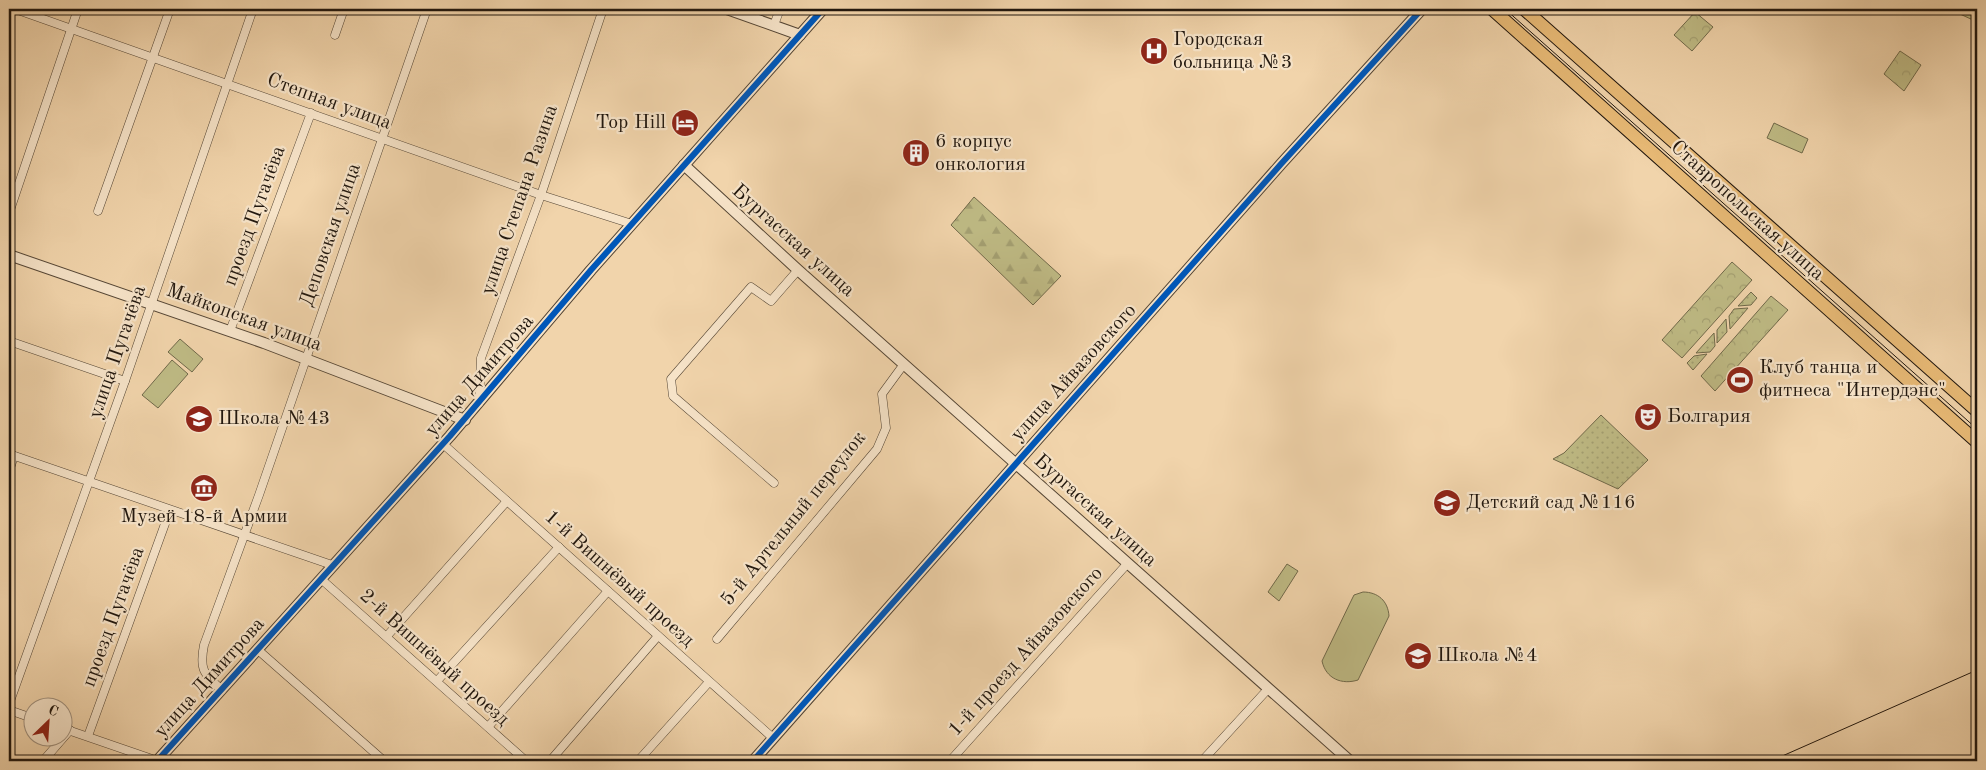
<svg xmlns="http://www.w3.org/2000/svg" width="1986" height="770" font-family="'Old Standard TT',serif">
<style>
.grass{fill:url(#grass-dots);stroke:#70694a}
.forest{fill:url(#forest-firs);stroke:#70694a}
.park{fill:url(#park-crowns);stroke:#70694a}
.pitch{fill:#bfbb85;stroke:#70694a}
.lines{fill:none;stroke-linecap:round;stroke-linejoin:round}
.minor-casing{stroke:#554635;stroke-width:9}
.tertiary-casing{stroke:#554635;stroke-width:12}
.primary-casing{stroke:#21170e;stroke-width:14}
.minor{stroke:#f6e3c8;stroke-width:8}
.tertiary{stroke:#f6e3c8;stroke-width:10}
.primary{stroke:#e8ba76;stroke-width:12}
.tram{stroke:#21170e;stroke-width:1}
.cycleway-casing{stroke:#f6e3c8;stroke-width:9}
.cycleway{stroke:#0057b8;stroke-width:6}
.labels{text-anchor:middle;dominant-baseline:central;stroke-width:4.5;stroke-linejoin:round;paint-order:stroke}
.poi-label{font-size:20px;fill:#21170e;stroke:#f6e3c8;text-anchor:start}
.street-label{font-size:20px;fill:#21170e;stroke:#f6e3c8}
</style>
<defs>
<pattern id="grass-dots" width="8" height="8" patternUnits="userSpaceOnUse" patternTransform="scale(1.25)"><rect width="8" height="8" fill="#bfbb85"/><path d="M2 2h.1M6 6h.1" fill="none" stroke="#a4a072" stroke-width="1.8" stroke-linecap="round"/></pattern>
<pattern id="forest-firs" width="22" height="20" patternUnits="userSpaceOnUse" patternTransform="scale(1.25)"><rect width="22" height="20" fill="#bfbb85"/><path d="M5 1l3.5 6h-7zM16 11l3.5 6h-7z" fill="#a4a072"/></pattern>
<pattern id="park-crowns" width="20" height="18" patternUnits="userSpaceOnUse" patternTransform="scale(1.25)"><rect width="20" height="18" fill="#bfbb85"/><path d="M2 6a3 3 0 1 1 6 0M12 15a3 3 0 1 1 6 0" fill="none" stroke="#a4a072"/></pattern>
</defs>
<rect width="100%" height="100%" fill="#f1d4ab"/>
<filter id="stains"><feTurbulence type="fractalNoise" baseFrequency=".004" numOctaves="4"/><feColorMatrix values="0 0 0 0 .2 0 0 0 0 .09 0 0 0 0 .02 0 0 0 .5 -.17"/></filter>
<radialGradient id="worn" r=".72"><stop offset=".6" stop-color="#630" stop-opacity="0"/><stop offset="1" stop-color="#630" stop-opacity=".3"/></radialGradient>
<g class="grass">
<polygon points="1751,292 1757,298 1751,305 1738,306"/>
<polygon points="1748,308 1730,329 1729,316 1734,309"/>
<polygon points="1726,319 1727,332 1717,343 1717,330"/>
<polygon points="1714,333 1715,346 1710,352 1696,353"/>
<polygon points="1707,354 1693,370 1687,363 1694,356"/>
<polygon points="1601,415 1648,460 1618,489 1553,459 1564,453"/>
</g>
<polygon class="forest" points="974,197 1061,276 1033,305 951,225"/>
<g class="park">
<polygon points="1949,9 1969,9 1973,20"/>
<polygon points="1695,12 1713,27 1692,51 1674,35"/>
<polygon points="1900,51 1921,65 1904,91 1884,74"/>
<polygon points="1732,262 1752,280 1682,358 1662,340"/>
<polygon points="1771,296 1788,310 1715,391 1701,376"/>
</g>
<g class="pitch">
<polygon points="1774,123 1808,139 1802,153 1767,138"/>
<polygon points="180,339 203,359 192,372 168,352"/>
<polygon points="172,360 188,374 158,408 142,395"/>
<polygon points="1287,564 1298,571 1279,601 1268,592"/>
<path d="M 1363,592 C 1378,592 1388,601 1389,616 L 1358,680 C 1342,685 1326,679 1322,661 L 1352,599 L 1354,595 Z"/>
</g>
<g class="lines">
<g class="minor-casing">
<g id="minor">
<polyline points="15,9 541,195 632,224"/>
<polyline points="774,25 780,9"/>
<polyline points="335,35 344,9"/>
<polyline points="98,211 170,9"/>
<polyline points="9,213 78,9"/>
<polyline points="230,331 311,113"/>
<polyline points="9,341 125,381"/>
<polyline points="479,403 481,358 541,195 603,9"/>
<polyline points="443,444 773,738"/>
<polyline points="9,454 332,565"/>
<polyline points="9,471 14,456"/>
<polyline points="774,483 673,396 671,379 751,287 771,301 798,270"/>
<polyline points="321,579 526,761"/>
<polyline points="387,636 507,501"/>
<polyline points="717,639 877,449 886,428 882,394 904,364"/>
<polyline points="258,650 384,761"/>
<polyline points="437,681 559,547"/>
<path d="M 222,690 C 204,674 199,670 204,645 L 259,495 L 427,9"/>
<polyline points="9,704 125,381 253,9"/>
<polyline points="9,710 32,718"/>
<polyline points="488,727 608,591"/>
<polyline points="62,728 158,761"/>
<polyline points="88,736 170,510"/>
<polyline points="43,761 70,730"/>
<polyline points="550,761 658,636"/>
<polyline points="638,761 709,682"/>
<polyline points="950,761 1127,564"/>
<polyline points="1202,761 1268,689"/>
</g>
</g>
<g class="tertiary-casing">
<g id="tertiary">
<polyline points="727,9 800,35"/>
<polyline points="684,165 798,270 1350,761"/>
<polyline points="9,255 264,343 465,420"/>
<polyline points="157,761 450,436 591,270 823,9"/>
<polyline points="753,761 1281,164 1422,9"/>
</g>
</g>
<g class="primary-casing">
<g id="primary">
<polyline points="1492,9 1977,442"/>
<polyline points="1524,9 1977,411"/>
</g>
</g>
<use href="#minor" class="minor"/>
<use href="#tertiary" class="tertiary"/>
<use href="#primary" class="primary"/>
<g class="tram">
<polyline points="1505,9 1977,429"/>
<polyline points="1771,761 1977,670"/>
</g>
<g class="cycleway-casing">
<g id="cycleway">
<polyline points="157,761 450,436 591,270 823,9"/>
<polyline points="753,761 1281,164 1422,9"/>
</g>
</g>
<use href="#cycleway" class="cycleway"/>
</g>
<defs>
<g id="hospital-disc" transform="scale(1.4375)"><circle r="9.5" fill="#8f2418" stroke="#f6e3c8"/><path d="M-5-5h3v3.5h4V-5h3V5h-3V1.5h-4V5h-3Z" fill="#fff"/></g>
<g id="hotel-disc" transform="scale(1.4375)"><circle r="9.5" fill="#8f2418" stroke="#f6e3c8"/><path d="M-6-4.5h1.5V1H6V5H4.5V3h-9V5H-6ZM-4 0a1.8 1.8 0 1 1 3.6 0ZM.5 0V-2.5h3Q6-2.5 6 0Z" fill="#fff"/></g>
<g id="building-disc" transform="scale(1.4375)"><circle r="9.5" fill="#8f2418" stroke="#f6e3c8"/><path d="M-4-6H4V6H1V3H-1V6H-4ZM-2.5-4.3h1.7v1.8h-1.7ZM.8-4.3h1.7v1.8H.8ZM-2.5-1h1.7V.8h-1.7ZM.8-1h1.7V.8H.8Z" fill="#fff"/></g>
<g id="stadium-disc" transform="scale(1.4375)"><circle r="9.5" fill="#8f2418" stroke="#f6e3c8"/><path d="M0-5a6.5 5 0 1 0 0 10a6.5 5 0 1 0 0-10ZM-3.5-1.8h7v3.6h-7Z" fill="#fff"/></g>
<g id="theatre-disc" transform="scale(1.4375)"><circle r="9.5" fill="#8f2418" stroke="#f6e3c8"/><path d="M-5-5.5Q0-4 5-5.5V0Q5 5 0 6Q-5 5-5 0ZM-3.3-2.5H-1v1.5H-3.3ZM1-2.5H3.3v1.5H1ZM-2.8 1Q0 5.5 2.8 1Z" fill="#fff"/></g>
<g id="school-disc" transform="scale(1.4375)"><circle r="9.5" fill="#8f2418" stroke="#f6e3c8"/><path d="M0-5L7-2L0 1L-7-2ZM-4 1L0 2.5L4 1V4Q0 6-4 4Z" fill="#fff"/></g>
<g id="museum-disc" transform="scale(1.4375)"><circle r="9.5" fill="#8f2418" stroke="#f6e3c8"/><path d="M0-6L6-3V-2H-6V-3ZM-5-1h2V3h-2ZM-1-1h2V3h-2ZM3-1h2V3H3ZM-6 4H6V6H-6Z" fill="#fff"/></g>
</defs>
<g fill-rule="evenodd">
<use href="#hospital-disc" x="1154" y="51"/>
<use href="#hotel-disc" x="685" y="123"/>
<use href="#building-disc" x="916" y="153"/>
<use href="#stadium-disc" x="1740" y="380"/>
<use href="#theatre-disc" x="1648" y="417"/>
<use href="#school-disc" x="199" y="419"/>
<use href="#museum-disc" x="204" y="488"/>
<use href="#school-disc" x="1447" y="503"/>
<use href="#school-disc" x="1418" y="656"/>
</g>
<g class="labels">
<g class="poi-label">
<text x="1173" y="40">Городская<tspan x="1173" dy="23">больница №3</tspan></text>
<text x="666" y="123" text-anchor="end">Top Hill</text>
<text x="935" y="142">6 корпус<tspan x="935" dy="23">онкология</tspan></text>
<text x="1759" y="368">Клуб танца и<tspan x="1759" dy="23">фитнеса "Интердэнс"</tspan></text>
<text x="1667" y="417">Болгария</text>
<text x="218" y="419">Школа №43</text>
<text x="1466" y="503">Детский сад №116</text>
<text x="204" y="517" text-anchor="middle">Музей 18-й Армии</text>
<text x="1437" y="656">Школа №4</text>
</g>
<g class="street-label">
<text transform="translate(329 102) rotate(20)">Степная улица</text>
<text transform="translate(520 200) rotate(-71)">улица Степана Разина</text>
<text transform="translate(1747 211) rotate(42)">Ставропольская улица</text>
<text transform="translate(255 216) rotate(-70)">проезд Пугачёва</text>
<text transform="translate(331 235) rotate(-71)">Деповская улица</text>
<text transform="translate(793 241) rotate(42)">Бургасская улица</text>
<text transform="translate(244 318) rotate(20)">Майкопская улица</text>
<text transform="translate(118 352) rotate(-71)">улица Пугачёва</text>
<text transform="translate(1074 373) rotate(-48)">улица Айвазовского</text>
<text transform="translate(480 376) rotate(-49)">улица Димитрова</text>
<text transform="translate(1095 511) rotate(42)">Бургасская улица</text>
<text transform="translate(794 519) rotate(-51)">5-й Артельный переулок</text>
<text transform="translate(619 579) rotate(42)">1-й Вишнёвый проезд</text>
<text transform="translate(114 617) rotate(-70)">проезд Пугачёва</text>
<text transform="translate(1026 652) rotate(-48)">1-й проезд Айвазовского</text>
<text transform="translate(434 658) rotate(42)">2-й Вишнёвый проезд</text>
<text transform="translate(210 678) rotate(-48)">улица Димитрова</text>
</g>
</g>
<rect width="1986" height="770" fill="none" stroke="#f1d4ab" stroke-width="30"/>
<rect x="10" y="10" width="1966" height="750" fill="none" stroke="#21170e" stroke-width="2.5"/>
<rect x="15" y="15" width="1956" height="740" fill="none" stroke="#21170e"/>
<g transform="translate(48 722) rotate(25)"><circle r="24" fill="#f6e3c8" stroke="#a1917e"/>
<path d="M0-4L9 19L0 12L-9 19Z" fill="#8f2418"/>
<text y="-8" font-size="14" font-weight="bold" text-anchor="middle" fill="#21170e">С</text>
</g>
<rect width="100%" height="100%" filter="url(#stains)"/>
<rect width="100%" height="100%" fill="url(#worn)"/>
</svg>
